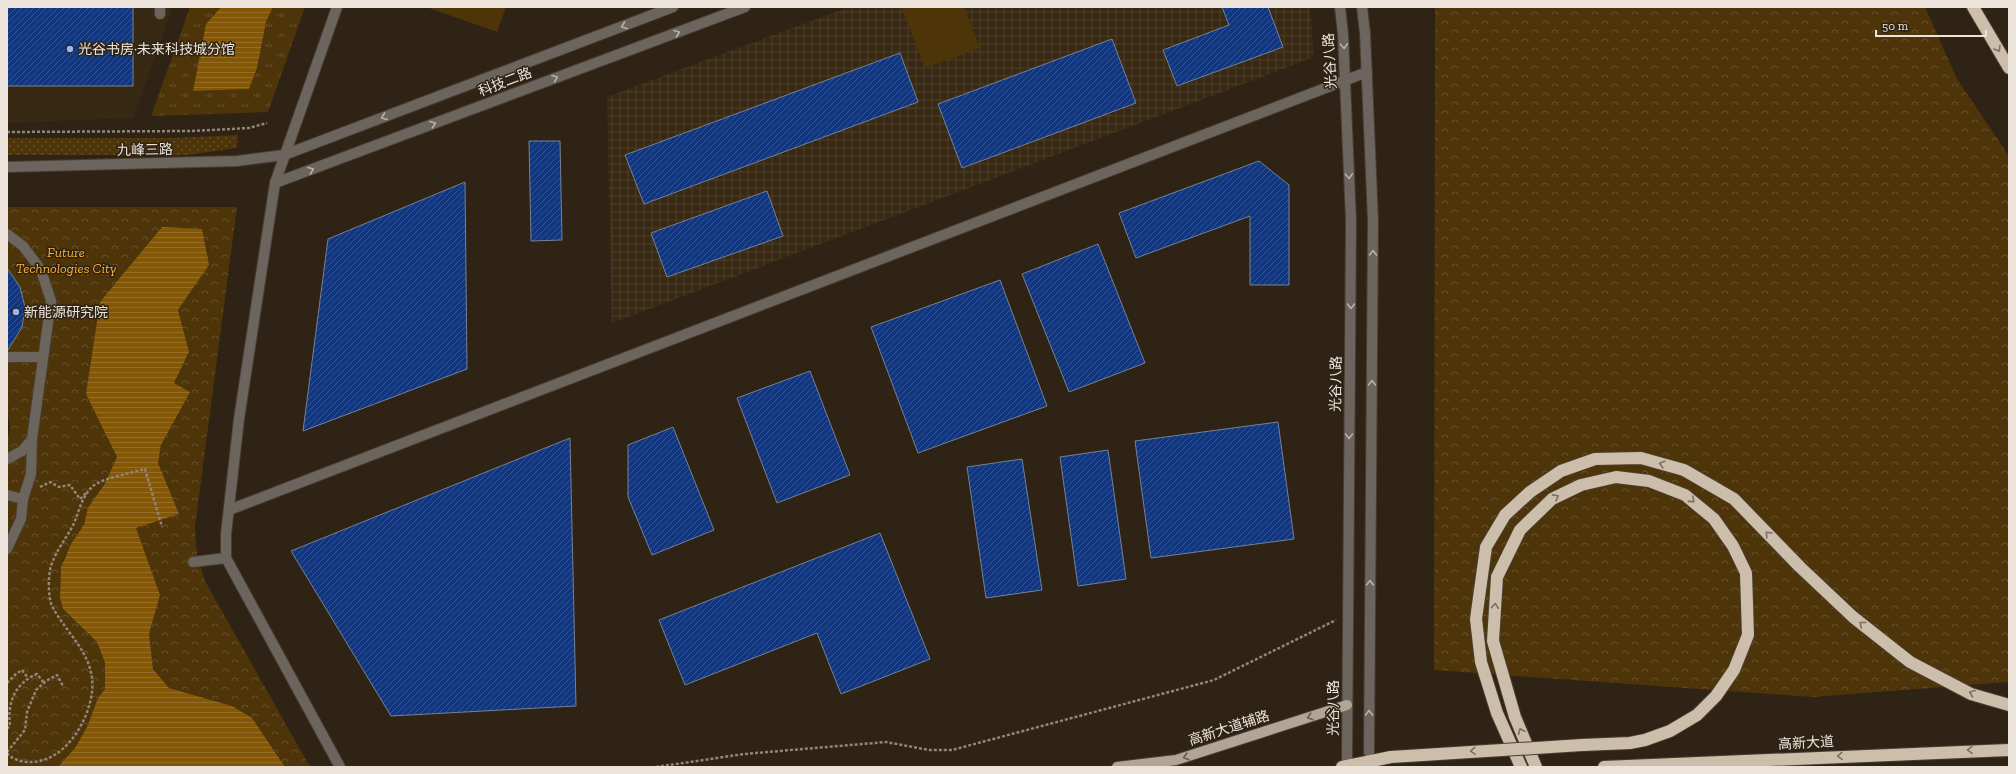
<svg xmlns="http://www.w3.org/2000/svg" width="2016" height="774" font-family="'Zilla Slab','Noto Sans SC',serif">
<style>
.built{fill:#382914}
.industrial{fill:url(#industrial-grid)}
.grass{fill:url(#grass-dots)}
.forest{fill:url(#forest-crowns)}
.park{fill:url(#park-tufts)}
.garden{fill:#4e3409}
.water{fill:url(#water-rules)}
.building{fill:url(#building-hatch);stroke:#768193}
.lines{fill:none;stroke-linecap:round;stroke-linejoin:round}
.minor-casing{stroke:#493e30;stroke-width:12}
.major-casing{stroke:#493e30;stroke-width:12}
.highway-casing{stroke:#493e30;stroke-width:14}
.path{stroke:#90867a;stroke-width:2.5;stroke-dasharray:3 2;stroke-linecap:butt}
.minor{stroke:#6b655e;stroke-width:10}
.major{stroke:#b1a595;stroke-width:10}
.highway{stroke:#ccbeab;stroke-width:12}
.highway-bridge-casing{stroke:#493e30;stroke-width:14;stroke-linecap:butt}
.highway-bridge{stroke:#ccbeab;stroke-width:12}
.oneway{stroke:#b8b1a9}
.oneway2{stroke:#7d7060}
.oneway3{stroke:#695e4e}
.poi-dot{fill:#91b8fd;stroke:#2e2314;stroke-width:1.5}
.labels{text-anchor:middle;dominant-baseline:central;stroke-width:3;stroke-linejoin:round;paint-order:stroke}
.poi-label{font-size:14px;fill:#ece4db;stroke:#2e2314;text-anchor:start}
.street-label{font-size:14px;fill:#ece4db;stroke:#2e2314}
.park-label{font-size:14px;font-style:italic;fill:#fcaf30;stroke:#2e2314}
</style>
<defs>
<pattern id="industrial-grid" width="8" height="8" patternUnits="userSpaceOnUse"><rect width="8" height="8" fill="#382914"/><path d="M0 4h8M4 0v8" fill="none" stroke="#4b3e2a"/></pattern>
<pattern id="grass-dots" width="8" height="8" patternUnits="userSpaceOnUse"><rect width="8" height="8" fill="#4e3409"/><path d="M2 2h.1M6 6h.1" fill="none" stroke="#68512c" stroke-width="1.8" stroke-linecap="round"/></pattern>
<pattern id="forest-crowns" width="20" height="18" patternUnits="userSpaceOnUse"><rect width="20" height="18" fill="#4e3409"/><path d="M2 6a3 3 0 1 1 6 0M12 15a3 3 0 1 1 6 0" fill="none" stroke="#68512c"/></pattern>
<pattern id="park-tufts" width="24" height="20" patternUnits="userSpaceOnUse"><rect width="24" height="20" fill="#4e3409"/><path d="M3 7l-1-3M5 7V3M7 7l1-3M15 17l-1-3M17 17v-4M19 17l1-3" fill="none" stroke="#68512c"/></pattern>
<pattern id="water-rules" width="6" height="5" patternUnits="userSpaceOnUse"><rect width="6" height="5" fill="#835705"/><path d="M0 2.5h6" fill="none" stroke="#956f29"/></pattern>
<pattern id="building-hatch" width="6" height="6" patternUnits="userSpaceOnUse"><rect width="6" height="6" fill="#11367d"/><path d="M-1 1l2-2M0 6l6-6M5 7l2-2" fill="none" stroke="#34538f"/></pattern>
</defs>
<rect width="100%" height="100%" fill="#2e2314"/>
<polygon class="built" points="7,7 173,7 133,118 7,123"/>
<polygon class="industrial" points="849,7 1310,7 1314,57 612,323 607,97"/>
<polygon class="grass" points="238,135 237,148 186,155 7,155 7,138 174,138"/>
<g class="forest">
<polygon points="1435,7 1925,7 1957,79 2009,156 2009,682 1813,697 1434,670"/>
<polygon points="7,207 237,207 195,527 197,555 205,581 310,767 285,767 232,706 169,688 153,669 149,634 160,595 136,528 178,514 158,463 161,445 189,392 174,383 189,352 178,310 209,265 131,266 100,302 104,428 117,457 84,525 64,557 61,568 60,598 63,609 97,642 105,663 105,689 98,698 87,727 75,748 58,767 7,767 7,440 10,429 7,408 7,346 17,336 22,327 25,307 20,287 7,272"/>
</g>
<polygon class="park" points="190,7 221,7 206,24 194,91 249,89 257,68 266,22 273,7 305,7 268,112 151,116"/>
<g class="garden">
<polygon points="426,7 506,7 497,32"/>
<polygon points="904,7 964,7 980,48 925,68 902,8"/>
</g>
<g class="water">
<polygon points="221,7 273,7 266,22 257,68 249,89 193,91 206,24"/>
<polygon points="162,227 202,229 209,265 178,310 189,352 174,383 190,392 161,445 158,463 179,514 136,528 160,595 149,634 153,669 169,688 232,706 252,718 285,767 58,767 75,748 87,727 98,698 105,689 105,663 97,642 63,609 60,598 61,567 71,544 84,525 88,508 104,485 117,457 86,394 100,302"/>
</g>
<g class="building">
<rect x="7" y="7" width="126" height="79"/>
<polygon points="1222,7 1268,7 1283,47 1177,86 1163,50 1229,25"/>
<polygon points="1112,39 1136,103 962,168 938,104"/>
<polygon points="900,53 918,102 644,204 625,155"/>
<polygon points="529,141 560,141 562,240 531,241"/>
<polygon points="1259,161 1289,185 1289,285 1250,285 1250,216 1136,258 1119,213"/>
<polygon points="465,182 467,369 303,431 328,239"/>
<polygon points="767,191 783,236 667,277 651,233"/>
<polygon points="1098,244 1145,363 1069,392 1022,274"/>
<polygon points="7,268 20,287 25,307 22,327 8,350 7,350"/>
<polygon points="1000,280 1047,406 918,453 871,327"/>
<polygon points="810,371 850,475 777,503 737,398"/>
<polygon points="1278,422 1294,539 1151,558 1135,441"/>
<polygon points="673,427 714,530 652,555 628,497 628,445"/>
<polygon points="570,438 576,706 391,716 291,551"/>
<polygon points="1108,450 1126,579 1078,586 1060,457"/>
<polygon points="1022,459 1042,590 986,598 967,467"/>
<polygon points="880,533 930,659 841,694 817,633 685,685 659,620"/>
</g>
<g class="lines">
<g class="minor-casing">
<g id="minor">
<polyline points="160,7 160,14"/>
<polyline points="337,7 275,183 239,419 226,534 226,558 340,767"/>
<polyline points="1340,7 1343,34 1351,221 1347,762"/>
<polyline points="1362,7 1365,33 1373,221 1369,752"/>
<polyline points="7,167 237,161 284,155 673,7"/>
<polyline points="275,183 745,7"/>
<polyline points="7,234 23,246 41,270 51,301 32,439 31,474 23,499 21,519 7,549"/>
<polyline points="7,357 43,357"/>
<polyline points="7,459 22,451 32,439"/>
<polyline points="7,495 23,499"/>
<polyline points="229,510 1367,72"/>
<polyline points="193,562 226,558"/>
</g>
</g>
<g class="major-casing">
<polyline id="major" points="1117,767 1176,760 1347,705"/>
</g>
<g class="highway-casing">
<g id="highway">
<polyline points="1973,7 2009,68"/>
<polyline points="1342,767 1391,757"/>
<polyline points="1521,767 1497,713 1481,662 1476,619 1486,547 1505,515 1530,492 1561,471 1595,459 1641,458 1684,470 1734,499 1800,567 1853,617 1910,662 1971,694 2009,705"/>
<polyline points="1536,767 1515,717 1493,641 1497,577 1520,530 1552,499 1581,485 1616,477 1649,481 1685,495 1714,519 1733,546 1746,573 1748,635 1734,670 1716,696 1697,715 1670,731 1645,740 1630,743 1582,745"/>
<polyline points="1604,767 2009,750"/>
</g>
</g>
<g class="path">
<polyline points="7,132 191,131 249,128 267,123"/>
<polyline points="40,487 50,482 59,487 70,485 80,499 87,492"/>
<polyline points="7,683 16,674 22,670 28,678"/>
<path d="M 7,729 L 10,725 C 7,703 15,683 37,674 L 44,683"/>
<polyline points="7,752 25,730 27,712 36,690 46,681 57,675 63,686"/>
<path d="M 7,753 C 12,759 21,762 29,762 C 64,763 88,723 92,692 C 96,655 67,635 52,606 C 48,597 48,576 51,566 C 55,553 64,541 71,529 C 79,515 80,498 93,486 C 103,478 132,473 145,469 L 162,527"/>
<polyline points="656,767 744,754 886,742 929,750 952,750 1214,680 1336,620"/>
</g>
<use href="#minor" class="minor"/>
<use href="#major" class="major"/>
<use href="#highway" class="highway"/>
<g class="highway-bridge-casing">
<polyline id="highway-bridge" points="1391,757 1582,745"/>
</g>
<use href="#highway-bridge" class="highway-bridge"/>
</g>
<defs><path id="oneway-chevron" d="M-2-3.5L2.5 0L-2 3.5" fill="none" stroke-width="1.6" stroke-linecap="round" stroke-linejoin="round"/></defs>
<g class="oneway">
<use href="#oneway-chevron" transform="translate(624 26) rotate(159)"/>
<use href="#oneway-chevron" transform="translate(677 33) rotate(-21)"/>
<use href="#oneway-chevron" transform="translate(1344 46) rotate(87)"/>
<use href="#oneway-chevron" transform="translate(555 78) rotate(-21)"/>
<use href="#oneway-chevron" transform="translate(384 117) rotate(159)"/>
<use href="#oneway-chevron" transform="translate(433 124) rotate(-21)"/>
<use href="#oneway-chevron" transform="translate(311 170) rotate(-21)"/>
<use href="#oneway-chevron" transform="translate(1349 176) rotate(87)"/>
<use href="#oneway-chevron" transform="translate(1373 253) rotate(-89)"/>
<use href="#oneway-chevron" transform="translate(1351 306) rotate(91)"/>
<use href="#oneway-chevron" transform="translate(1372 383) rotate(-89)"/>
<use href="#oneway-chevron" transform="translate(1349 436) rotate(91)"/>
<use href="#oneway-chevron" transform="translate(1370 583) rotate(-89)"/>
<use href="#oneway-chevron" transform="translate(1369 713) rotate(-90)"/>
</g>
<g class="oneway2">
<use href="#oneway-chevron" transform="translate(1998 49) rotate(59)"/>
<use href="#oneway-chevron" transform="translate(1662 464) rotate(-164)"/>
<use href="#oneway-chevron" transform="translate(1556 497) rotate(-29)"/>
<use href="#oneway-chevron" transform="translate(1692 500) rotate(40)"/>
<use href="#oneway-chevron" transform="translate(1768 534) rotate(-134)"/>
<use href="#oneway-chevron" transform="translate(1495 606) rotate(-86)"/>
<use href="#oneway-chevron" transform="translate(1862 624) rotate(-141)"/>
<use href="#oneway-chevron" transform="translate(1972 693) rotate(-158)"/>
<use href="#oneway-chevron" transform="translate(1521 731) rotate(-113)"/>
<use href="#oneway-chevron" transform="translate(1970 750) rotate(178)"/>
<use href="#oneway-chevron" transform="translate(1473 751) rotate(176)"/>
<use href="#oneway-chevron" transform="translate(1840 756) rotate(177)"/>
</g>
<g class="oneway3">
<use href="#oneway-chevron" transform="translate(1310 717) rotate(162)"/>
<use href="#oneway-chevron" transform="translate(1186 757) rotate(162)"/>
</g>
<g class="poi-dot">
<circle cx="70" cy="49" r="4"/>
<circle cx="16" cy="312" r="4"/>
</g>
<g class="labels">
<g class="poi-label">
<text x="78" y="49">光谷书房·未来科技城分馆</text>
<text x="24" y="312">新能源研究院</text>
</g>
<g class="street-label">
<text transform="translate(1330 61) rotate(-93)">光谷八路</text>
<text transform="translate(505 82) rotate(-21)">科技二路</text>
<text transform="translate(145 150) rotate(-1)">九峰三路</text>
<text transform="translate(1336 384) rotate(-89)">光谷八路</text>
<text transform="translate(1333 708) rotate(-90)">光谷八路</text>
<text transform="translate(1229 728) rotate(-18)">高新大道辅路</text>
<text transform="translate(1806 743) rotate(-3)">高新大道</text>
</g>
<g class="park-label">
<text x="66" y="252">Future<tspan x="66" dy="16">Technologies City</tspan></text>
</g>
</g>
<rect width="2016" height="774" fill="none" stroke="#ece4db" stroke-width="16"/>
<path d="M1876 30v6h110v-6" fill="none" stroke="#ece4db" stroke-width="2"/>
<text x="1882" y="30" font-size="12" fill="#ece4db" stroke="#2e2314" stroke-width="3" paint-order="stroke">50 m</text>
</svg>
